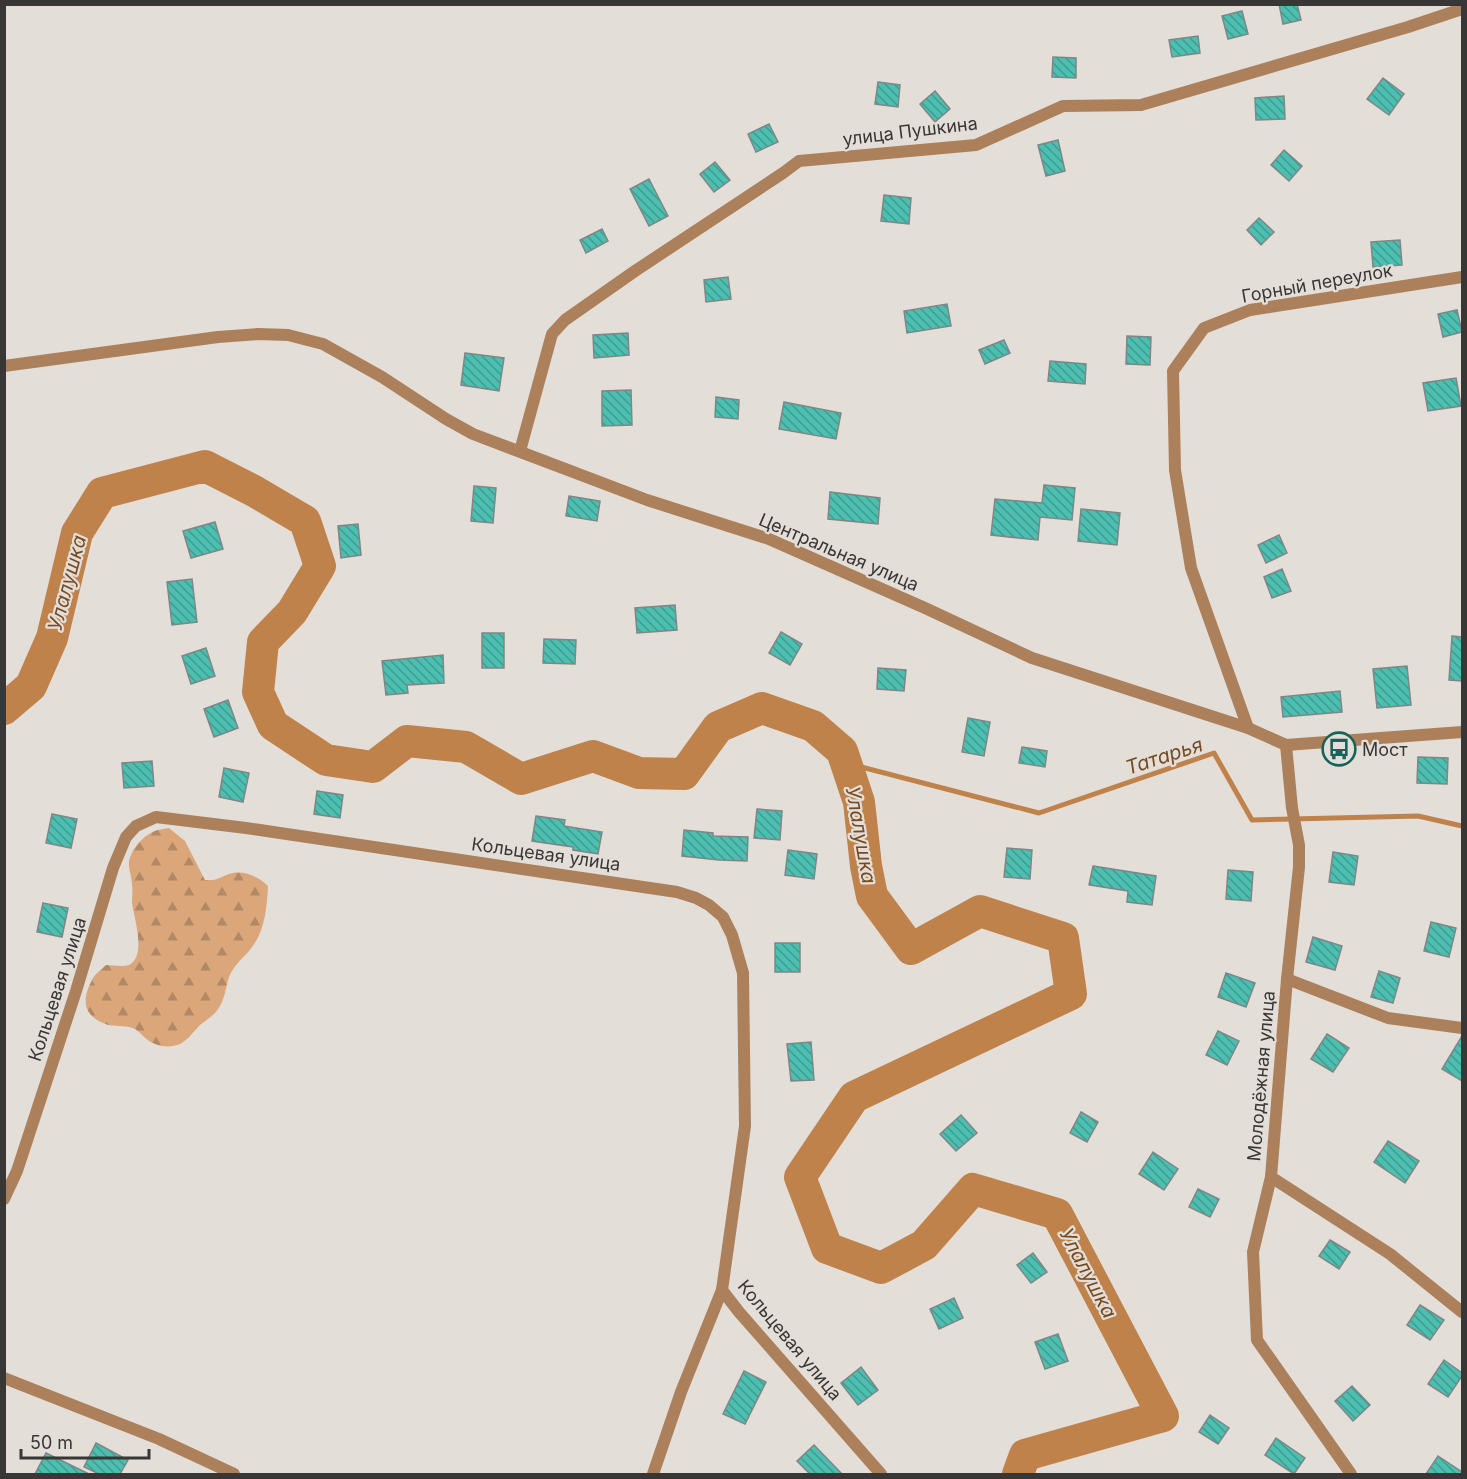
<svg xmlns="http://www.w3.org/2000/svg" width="1467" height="1479" font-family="Inter,sans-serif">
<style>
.forest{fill:url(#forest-firs)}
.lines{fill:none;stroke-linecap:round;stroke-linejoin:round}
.stream{stroke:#c0824b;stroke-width:5}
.river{stroke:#c0824b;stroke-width:32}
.building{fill:url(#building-back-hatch);stroke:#7f8685;stroke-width:1.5}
.minor{stroke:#ab805b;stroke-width:12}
.tertiary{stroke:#ab805b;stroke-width:12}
.labels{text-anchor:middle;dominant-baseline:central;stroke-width:4.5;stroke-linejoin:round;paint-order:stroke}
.street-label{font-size:18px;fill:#393735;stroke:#e4ded9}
.poi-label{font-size:18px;fill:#393735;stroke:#e4ded9;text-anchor:start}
.water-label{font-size:20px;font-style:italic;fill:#764b22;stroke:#e4ded9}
</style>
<defs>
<pattern id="forest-firs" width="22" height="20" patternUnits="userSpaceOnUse" patternTransform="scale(1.5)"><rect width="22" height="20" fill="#dba77a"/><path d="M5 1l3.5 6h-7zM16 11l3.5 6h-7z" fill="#b38965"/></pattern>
<pattern id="building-back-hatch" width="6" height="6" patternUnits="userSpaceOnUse" patternTransform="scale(1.5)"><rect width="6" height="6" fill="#4cbfb1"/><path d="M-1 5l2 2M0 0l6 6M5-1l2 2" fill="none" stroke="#409c91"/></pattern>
</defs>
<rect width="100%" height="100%" fill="#e4ded9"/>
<path class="forest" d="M 169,828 L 185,841 L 205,880 C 220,881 220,876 233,873 C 246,871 259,877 268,886 C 267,906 265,931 252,947 C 247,955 239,960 234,968 C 226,978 227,991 222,1002 C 216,1015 210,1017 200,1025 C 194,1031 188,1040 180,1044 C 170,1048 158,1047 149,1041 C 144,1038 140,1032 135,1029 C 127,1025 116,1027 108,1025 C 82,1016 81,1000 93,978 C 96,973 102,969 106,965 C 113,965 122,967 129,965 C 147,956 134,918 132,903 C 132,897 133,891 132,885 C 132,877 128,869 129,862 C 131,849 144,835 155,831 C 159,829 165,829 169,828 Z"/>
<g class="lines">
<polyline class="stream" points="846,763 1039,813 1214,753 1252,820 1418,816 1462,826"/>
<polyline class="river" points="4,709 31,686 52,638 77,533 102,493 205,466 254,491 305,521 320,566 292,612 263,642 258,692 273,725 326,760 373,767 407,741 466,747 521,779 593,756 639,773 684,774 718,727 762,708 813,726 842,751 859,802 866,866 872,896 911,949 980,911 1063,938 1071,994 854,1097 800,1177 827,1248 881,1268 924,1245 973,1189 1057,1214 1163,1416 1025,1455 1018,1474"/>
</g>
<g class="building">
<polygon points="1279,4 1297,4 1301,20 1283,24"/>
<polygon points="1242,11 1248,34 1228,39 1222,16"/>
<polygon points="1198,36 1200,53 1172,57 1169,40"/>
<polygon points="1053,57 1076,58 1076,78 1052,77"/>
<polygon points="1383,78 1404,94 1389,115 1367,99"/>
<polygon points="878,82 900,85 898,107 875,104"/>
<polygon points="935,91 950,109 935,122 920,104"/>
<polygon points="1284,96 1285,119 1256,120 1255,98"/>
<polygon points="769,124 778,142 756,152 748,134"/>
<polygon points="1058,140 1065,171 1046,176 1038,145"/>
<polygon points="1284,150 1302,166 1289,181 1271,165"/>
<polygon points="715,162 730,180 714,192 700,174"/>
<polygon points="649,179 668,216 649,226 630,189"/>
<polygon points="884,195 911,198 909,224 881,221"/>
<polygon points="1259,218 1274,232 1261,245 1247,230"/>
<polygon points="602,229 608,241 586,253 580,240"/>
<polygon points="1400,240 1402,265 1373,267 1371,242"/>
<polygon points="728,277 731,299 706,302 704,280"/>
<polygon points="947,304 951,326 907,333 904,311"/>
<polygon points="1457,310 1462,332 1443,337 1438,314"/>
<polygon points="628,333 629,355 594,358 593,335"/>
<polygon points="1127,336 1151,337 1150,365 1126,364"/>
<polygon points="1004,340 1010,353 985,364 979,350"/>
<polygon points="465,353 504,358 499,391 461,385"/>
<polygon points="1050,361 1086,364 1085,384 1048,381"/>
<polygon points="1456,378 1461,406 1428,411 1423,383"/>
<polygon points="631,390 632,425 602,426 602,391"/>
<polygon points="716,397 739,400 738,419 715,417"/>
<polygon points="784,402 841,413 836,439 779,429"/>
<polygon points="1044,485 1075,488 1072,520 1040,517 1038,540 991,535 995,499 1042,503"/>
<polygon points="474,486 496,488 493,523 471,521"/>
<polygon points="830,492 880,498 878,524 828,519"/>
<polygon points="569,496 600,501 597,521 566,516"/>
<polygon points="1081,509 1120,513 1117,545 1078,541"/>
<polygon points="215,522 223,549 191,558 183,531"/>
<polygon points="358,524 361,555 341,558 338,526"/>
<polygon points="1279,535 1287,553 1266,563 1258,545"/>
<polygon points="1282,569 1291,591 1272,598 1264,577"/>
<polygon points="192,579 197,622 172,625 167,582"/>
<polygon points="675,605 677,630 637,633 635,608"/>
<polygon points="781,632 802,644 790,665 769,653"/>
<rect x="482" y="633" width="22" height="35"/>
<polygon points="1452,636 1462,637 1462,681 1449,680"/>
<polygon points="544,639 576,640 575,664 543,663"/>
<polygon points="206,648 215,676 191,684 182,656"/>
<polygon points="443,655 444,683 407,685 408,693 386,695 382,661"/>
<polygon points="1407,666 1411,705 1377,708 1373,669"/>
<polygon points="878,668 906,670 904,691 877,689"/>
<polygon points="1340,691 1342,712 1283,717 1281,697"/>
<polygon points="228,700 238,728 214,737 204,709"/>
<polygon points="968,718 990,722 984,756 962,752"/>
<polygon points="1022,747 1047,751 1045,767 1019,763"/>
<polygon points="1418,757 1448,758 1447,784 1417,783"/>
<polygon points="152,761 154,786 124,788 122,763"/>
<polygon points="224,768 249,773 243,802 219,797"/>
<polygon points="317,791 343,795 340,818 314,814"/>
<polygon points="757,809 782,811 780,840 754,838"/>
<polygon points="52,814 77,819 71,848 46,843"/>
<polygon points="536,816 565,820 564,826 602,832 598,854 573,850 573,847 532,841"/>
<polygon points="684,830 713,833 713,836 748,837 747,861 719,860 682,856"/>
<polygon points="1007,848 1032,850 1030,879 1004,877"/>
<polygon points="788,850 817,854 814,879 785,875"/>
<polygon points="1333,852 1358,856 1354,885 1329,882"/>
<polygon points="1093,866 1156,876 1152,905 1127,902 1128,891 1089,885"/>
<polygon points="1228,870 1253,872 1251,901 1226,899"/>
<polygon points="43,903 68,908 62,937 37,932"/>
<polygon points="1431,922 1456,928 1449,957 1424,951"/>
<polygon points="1313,937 1342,946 1335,970 1306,962"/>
<rect x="775" y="943" width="25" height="29"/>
<polygon points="1379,971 1400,978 1393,1003 1371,997"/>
<polygon points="1226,973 1255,983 1246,1007 1218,997"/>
<polygon points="1218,1031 1239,1041 1227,1065 1206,1055"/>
<polygon points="1327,1034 1349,1048 1333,1072 1311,1059"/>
<polygon points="1462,1036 1462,1081 1442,1069"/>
<polygon points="811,1042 814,1080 791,1081 787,1044"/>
<polygon points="1081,1112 1098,1122 1087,1142 1070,1133"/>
<polygon points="961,1115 977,1133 956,1151 940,1134"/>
<polygon points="1388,1141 1419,1161 1405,1183 1374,1162"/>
<polygon points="1153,1152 1178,1169 1164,1190 1139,1174"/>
<polygon points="1198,1189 1219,1199 1210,1217 1189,1207"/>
<polygon points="1330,1240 1350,1252 1339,1269 1319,1256"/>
<polygon points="1033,1253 1047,1272 1031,1283 1017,1265"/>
<polygon points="954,1298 963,1318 939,1329 930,1309"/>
<polygon points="1420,1305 1444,1320 1430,1340 1407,1325"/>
<polygon points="1058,1334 1068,1361 1045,1369 1035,1342"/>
<polygon points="1444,1360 1462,1373 1462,1376 1448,1397 1428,1384"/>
<polygon points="861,1367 878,1390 858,1405 841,1383"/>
<polygon points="744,1371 766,1382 745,1424 723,1414"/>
<polygon points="1352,1386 1370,1405 1353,1421 1335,1401"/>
<polygon points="1210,1415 1229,1428 1218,1444 1199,1432"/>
<polygon points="1276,1438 1305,1458 1294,1474 1265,1455"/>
<polygon points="96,1443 128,1460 120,1474 99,1474 84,1467"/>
<polygon points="814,1445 842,1474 810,1474 797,1461"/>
<polygon points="46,1453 89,1474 35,1474"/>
<polygon points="1438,1456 1462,1472 1462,1474 1426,1474"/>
</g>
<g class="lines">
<g class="minor">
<polyline points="520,451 552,334 565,320 635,271 783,173 799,161 976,145 1063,106 1141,105 1408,27 1462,9"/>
<polyline points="1248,728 1191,568 1175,470 1173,371 1204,328 1250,310 1462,277"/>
<polyline points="1286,745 1292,808 1299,845 1299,867 1287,979 1271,1177 1390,1254 1462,1312"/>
<polyline points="1287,979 1388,1018 1462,1028"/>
<polyline points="1271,1177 1253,1252 1257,1340 1351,1474"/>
<polyline points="4,1199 17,1171 76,991 113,868 126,837 136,826 156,817 246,828 616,883 677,892 696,898 709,905 723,917 732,935 743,973 745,1126 722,1290 739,1312 881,1474"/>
<polyline points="4,1378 159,1439 234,1474"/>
<polyline points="653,1474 681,1392 722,1290"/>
</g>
<polyline class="tertiary" points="4,366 218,337 258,334 288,335 323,344 382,377 446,419 473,434 647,500 769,539 925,608 1032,658 1248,728 1286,745 1462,732"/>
</g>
<defs>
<g id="bus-ring" transform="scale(1.725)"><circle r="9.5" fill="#e4ded9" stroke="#17625a" stroke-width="1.5"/><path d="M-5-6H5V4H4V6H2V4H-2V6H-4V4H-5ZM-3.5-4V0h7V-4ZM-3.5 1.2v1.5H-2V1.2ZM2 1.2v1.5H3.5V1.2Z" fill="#17625a"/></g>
</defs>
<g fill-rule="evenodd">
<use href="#bus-ring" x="1339" y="749"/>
</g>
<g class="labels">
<g class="street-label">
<text transform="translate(910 131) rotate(-7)">улица Пушкина</text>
<text transform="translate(1317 283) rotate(-10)">Горный переулок</text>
<text transform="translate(839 552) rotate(23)">Центральная улица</text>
<text transform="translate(546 854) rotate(8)">Кольцевая улица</text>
<text transform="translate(57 989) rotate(-72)">Кольцевая улица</text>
<text transform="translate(1261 1076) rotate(-85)">Молодёжная улица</text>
<text transform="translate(790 1340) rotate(50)">Кольцевая улица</text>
</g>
<g class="poi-label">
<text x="1362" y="749">Мост</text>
</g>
<g class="water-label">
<text transform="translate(67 583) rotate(-75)">Улалушка</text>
<text transform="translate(1164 756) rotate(-18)">Татарья</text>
<text transform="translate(861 835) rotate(80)">Улалушка</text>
<text transform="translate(1088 1273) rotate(62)">Улалушка</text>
</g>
</g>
<rect width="1467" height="1479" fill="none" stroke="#393735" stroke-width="12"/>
<path d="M21 1449v9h128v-9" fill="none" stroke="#393735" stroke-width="3"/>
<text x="30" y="1449" font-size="18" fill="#393735" stroke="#e4ded9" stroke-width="4.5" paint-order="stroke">50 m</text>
</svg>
